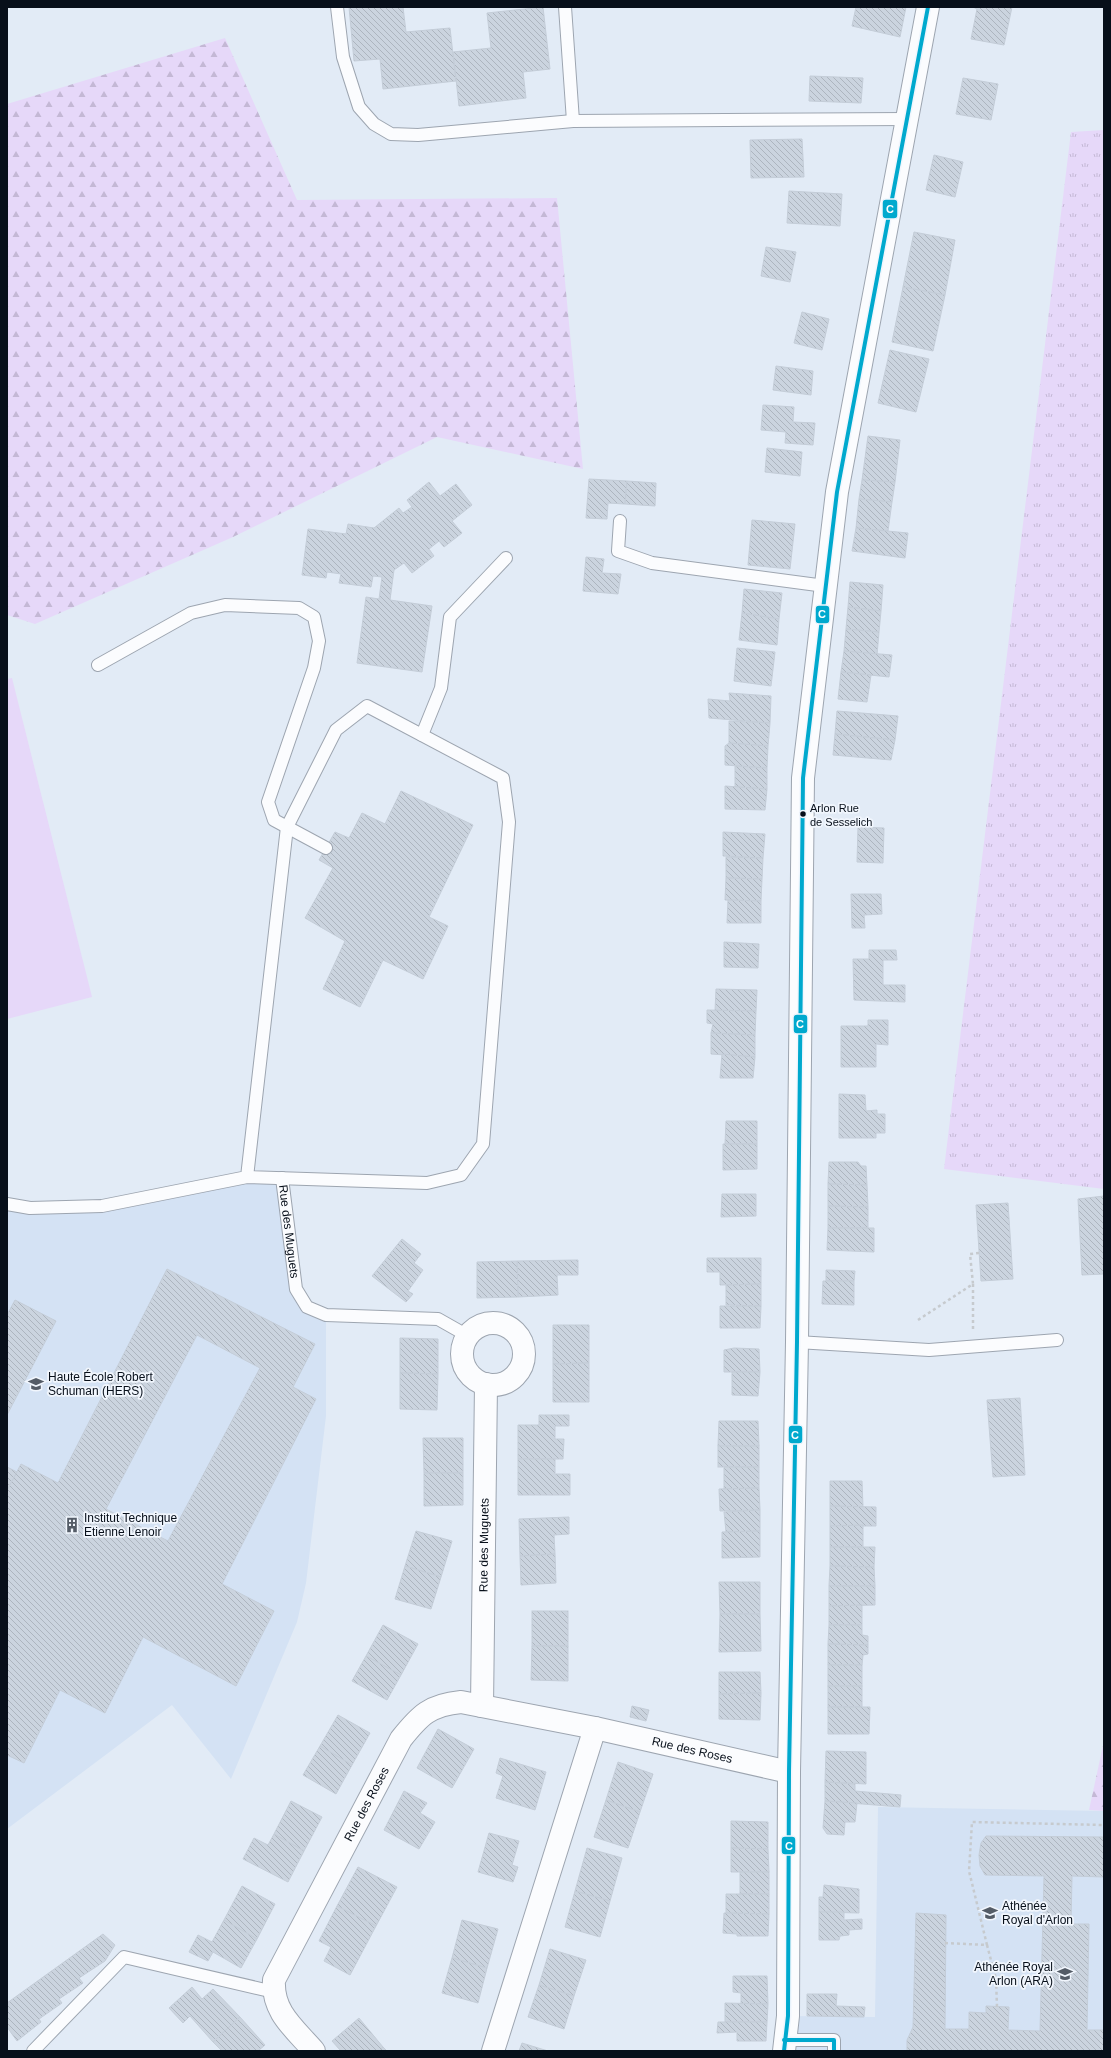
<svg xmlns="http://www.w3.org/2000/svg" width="1111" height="2058" font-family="Helvetica,sans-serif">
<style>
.built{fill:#d4e2f4}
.grass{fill:url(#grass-tufts)}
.forest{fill:url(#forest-firs)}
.garden{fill:#e6d8f9}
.building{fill:url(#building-back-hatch);stroke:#c4cdd8;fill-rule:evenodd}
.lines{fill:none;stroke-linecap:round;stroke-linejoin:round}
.lane-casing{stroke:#9da5b0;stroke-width:14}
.street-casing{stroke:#9da5b0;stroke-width:24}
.secondary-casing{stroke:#9da5b0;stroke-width:24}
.path{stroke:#c6cace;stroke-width:2.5;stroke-dasharray:3 3;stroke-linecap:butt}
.lane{stroke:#fbfcfe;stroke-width:12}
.street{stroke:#fbfcfe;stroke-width:22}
.secondary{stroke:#fbfcfe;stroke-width:22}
.bus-1-casing{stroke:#f1f6fd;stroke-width:7}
.bus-1{stroke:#00a9ce;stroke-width:4}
.bus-dot{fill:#070f1a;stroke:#f1f6fd;stroke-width:1.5}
.labels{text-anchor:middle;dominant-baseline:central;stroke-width:3.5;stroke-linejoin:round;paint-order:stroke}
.bus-label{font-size:11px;fill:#070f1a;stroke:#f1f6fd;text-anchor:start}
.street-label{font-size:12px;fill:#070f1a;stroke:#f1f6fd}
.poi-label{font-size:12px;fill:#070f1a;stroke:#f1f6fd;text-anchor:start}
.line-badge{stroke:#f1f6fd;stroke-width:1.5}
.badge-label{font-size:11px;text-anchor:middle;font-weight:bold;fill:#fff}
</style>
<defs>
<pattern id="grass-tufts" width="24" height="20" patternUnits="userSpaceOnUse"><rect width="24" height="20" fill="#e6d8f9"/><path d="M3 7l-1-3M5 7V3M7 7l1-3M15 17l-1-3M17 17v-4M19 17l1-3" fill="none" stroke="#c4b8d5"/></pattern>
<pattern id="forest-firs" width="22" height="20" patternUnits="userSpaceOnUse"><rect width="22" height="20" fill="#e6d8f9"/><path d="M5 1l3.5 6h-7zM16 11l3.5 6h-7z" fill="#c4b8d5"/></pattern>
<pattern id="building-back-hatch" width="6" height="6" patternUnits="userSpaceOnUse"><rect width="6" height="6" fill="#cbd4df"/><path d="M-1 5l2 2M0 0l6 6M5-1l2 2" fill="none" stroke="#adb5bf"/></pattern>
</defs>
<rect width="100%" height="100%" fill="#e2ebf6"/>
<g class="built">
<polygon points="247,1177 282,1178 296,1289 307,1307 326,1315 326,1416 306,1583 297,1622 231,1779 172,1705 7,1829 7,1204 102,1206"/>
<polygon points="878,1807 1104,1811 1104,2051 784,2051 788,2016 875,2017"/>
</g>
<polygon class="grass" points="1104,130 1104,1189 944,1169 1071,132"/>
<g class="forest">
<polygon points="225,38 297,200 557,198 583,469 437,437 233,537 35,624 7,615 7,104"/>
<polygon points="1104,1741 1104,1811 1089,1810"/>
</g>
<polygon class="garden" points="12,678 92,997 7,1019 7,679"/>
<g class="building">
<polygon points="349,7 403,7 406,32 450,28 456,81 383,89 380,59 354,61"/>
<polygon points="543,7 550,69 523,72 526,98 459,106 453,52 491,48 487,13"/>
<polygon points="856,7 906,7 900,37 852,26"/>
<polygon points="973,7 1012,7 1004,45 971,39 977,9"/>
<polygon points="810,76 863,78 861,103 809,101"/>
<polygon points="963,78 998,84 991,120 956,114"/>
<polygon points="802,139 804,177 751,178 750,140"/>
<polygon points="934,155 963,162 955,197 926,190"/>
<polygon points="789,191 842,194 840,226 787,223"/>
<polygon points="914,232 955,240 945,295 903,287"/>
<polygon points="766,247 796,252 790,282 761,276"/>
<polygon points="903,287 945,295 933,351 892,342"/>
<polygon points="802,312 829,319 822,350 794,343"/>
<polygon points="890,350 929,359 916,412 878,403"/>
<polygon points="776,366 813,371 811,395 773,390"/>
<polygon points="763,405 794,407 793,422 815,423 813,445 785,443 786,432 761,430"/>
<polygon points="868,436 900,440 895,482 862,480"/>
<polygon points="767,448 802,452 800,476 765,472"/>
<polygon points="589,479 627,481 625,504 608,503 607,519 586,518"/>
<polygon points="862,480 895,482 892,502 859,499"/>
<polygon points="627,481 656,483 655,506 625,504"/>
<polygon points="429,482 440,496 456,484 472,505 452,521 462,533 444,547 439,541 429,549 434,556 412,573 404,563 394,570 390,600 432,606 422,672 357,663 366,597 379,599 382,577 373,576 371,587 339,583 341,574 327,572 326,578 302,575 308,529 346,534 348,524 374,528 399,508 403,513 412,507 407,500"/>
<polygon points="859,499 892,502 888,531 856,528"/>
<polygon points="752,520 795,524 790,569 748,565"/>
<polygon points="856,528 908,533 905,558 852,551"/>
<polygon points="586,557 604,559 602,573 621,574 618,594 583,591"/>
<polygon points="850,582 883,585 881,611 848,607"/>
<polygon points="744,589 782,593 779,619 742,613"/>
<polygon points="848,607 881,611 879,632 846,629"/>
<polygon points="742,613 779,619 777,645 739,640"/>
<polygon points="846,629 879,632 877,655 844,651"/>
<polygon points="737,648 775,652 771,686 734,681"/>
<polygon points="844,651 892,655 889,677 841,672"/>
<polygon points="841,672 871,675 867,702 838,699"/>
<polygon points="729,693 771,696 770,723 709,718 708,699 730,701"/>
<polygon points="837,711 898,716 895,740 835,734"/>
<polygon points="729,721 770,723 768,746 729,743"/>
<polygon points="835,734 895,740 891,760 833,755"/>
<polygon points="729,743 768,746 767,768 725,765 725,746"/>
<polygon points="735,766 767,768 767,789 735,787"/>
<polygon points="725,786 767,789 765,810 725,809"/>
<polygon points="401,791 473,825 429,917 448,926 423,979 383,960 360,1007 323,989 345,941 305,918 333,868 319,860 335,832 349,838 362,813 385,824"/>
<polygon points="858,827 884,828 883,863 857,862"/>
<polygon points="723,832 765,834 763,858 723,856"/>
<polygon points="726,857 763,858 762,879 726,878"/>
<polygon points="726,878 762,879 761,901 725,900"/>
<polygon points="851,894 881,894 882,914 864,915 865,928 852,928"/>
<polygon points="728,900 761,901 761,923 727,923"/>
<polygon points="724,942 759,944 758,968 724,967"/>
<polygon points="869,950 896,950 897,960 883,960 883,985 905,985 905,1002 854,1000 853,959 869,959"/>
<polygon points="716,989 757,990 756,1011 715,1011"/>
<polygon points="707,1010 756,1011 755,1035 711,1033 713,1024 707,1023"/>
<polygon points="868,1020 888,1020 888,1045 876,1044 876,1067 841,1067 841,1026 868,1026"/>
<polygon points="711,1033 755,1035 755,1057 711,1054"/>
<polygon points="722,1054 755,1057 753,1078 720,1078"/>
<polygon points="839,1094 865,1095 866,1111 877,1110 877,1114 885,1114 885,1133 876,1133 876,1138 839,1138"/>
<polygon points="726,1121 757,1121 757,1144 725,1144"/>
<polygon points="723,1144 757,1144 757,1169 723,1170"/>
<polygon points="829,1162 858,1162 861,1166 866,1166 867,1185 828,1184"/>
<polygon points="828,1184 867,1185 868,1207 828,1206"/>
<polygon points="722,1194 756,1194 756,1216 721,1217"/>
<polygon points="1104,1196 1104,1274 1082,1275 1078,1199"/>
<polygon points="1008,1203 1013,1279 981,1281 976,1205"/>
<polygon points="828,1206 868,1207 868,1228 828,1228"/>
<polygon points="828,1228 874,1228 874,1252 827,1250"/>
<polygon points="402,1239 421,1254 414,1263 423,1270 408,1291 413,1294 406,1302 372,1276"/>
<polygon points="707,1258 761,1258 761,1284 720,1285 720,1272 707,1272"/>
<polygon points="578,1260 578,1275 557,1275 558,1295 518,1297 517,1261"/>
<polygon points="517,1261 518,1297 477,1298 477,1262"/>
<path d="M 167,1269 L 315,1344 L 293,1387 L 316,1399 L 222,1584 L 274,1611 L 236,1686 L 143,1637 L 105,1713 L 60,1690 L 24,1763 L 7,1755 L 7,1490 L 21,1464 L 58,1483 ZM 197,1335 L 260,1368 L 168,1541 L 106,1509 Z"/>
<polygon points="826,1270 855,1271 854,1281 826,1281"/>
<polygon points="823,1281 854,1281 854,1305 822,1304"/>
<polygon points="761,1284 761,1306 726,1305 726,1285"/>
<polygon points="15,1300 56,1321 7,1415 7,1315"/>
<polygon points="720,1306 761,1306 760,1328 720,1328"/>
<polygon points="553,1325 589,1325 589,1363 553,1364"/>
<polygon points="400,1338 438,1339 438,1374 400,1373"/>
<polygon points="734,1348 759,1349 760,1372 724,1372 724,1350"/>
<polygon points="589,1363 589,1402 553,1402 553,1364"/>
<polygon points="732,1372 760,1372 758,1396 732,1395"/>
<polygon points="400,1373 438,1374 437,1410 400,1409"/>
<polygon points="1020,1398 1025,1475 993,1477 987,1400"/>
<polygon points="539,1415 569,1415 569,1426 555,1426 555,1439 564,1439 563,1459 518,1459 518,1425 539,1425"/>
<polygon points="719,1421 758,1421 759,1446 718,1446"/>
<polygon points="423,1438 463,1438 463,1473 424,1473"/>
<rect x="718" y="1446" width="41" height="21"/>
<polygon points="518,1459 555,1459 555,1474 570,1474 570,1495 518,1495"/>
<polygon points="7,1467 17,1472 7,1490"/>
<polygon points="724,1467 759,1467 759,1488 724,1489"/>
<polygon points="424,1473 463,1473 463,1505 424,1506"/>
<polygon points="830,1481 862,1481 863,1507 830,1506"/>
<polygon points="759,1488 760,1510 720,1511 719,1489"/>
<polygon points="830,1506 876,1507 876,1526 830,1526"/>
<polygon points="760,1510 760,1531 726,1532 724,1512"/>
<polygon points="569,1517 569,1534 554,1535 555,1554 520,1556 519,1519"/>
<polygon points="863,1525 863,1547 830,1547 830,1526"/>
<polygon points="416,1531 452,1541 441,1577 405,1566"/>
<polygon points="760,1531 760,1557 722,1558 722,1532"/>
<polygon points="830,1547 875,1547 874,1567 830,1566"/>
<polygon points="555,1554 556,1583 521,1585 520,1556"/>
<polygon points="405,1566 441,1577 431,1609 395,1599"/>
<polygon points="830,1566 874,1567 875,1586 829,1586"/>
<polygon points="719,1582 760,1582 760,1614 720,1614"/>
<polygon points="829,1586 875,1586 875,1605 829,1606"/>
<polygon points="862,1605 862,1625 829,1625 829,1606"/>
<rect x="532" y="1611" width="36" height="35"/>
<polygon points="720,1614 760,1614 761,1651 719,1652"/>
<polygon points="383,1625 418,1644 401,1675 366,1656"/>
<polygon points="829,1625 862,1625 862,1635 868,1636 868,1645 828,1644"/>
<polygon points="828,1644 868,1645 868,1654 863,1655 862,1665 828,1665"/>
<polygon points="532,1646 568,1646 568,1681 531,1680"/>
<polygon points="366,1656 401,1675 387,1700 352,1681"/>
<rect x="828" y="1665" width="34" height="21"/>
<polygon points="719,1672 760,1672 761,1693 719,1694"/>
<rect x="828" y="1686" width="34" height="21"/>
<polygon points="761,1693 760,1720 719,1719 719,1694"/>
<polygon points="632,1706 649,1710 646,1721 630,1717"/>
<polygon points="828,1707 870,1707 869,1734 828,1734"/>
<polygon points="338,1715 370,1733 352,1765 320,1746"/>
<polygon points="438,1729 474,1749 452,1788 417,1768"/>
<polygon points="320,1746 352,1765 336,1794 303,1775"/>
<polygon points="826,1751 866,1752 866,1784 825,1782"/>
<polygon points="500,1758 546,1772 535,1810 496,1798 503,1776 496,1773"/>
<polygon points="618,1762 653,1774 640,1812 606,1800"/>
<polygon points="825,1782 855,1784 855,1791 901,1795 900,1807 825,1801"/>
<polygon points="404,1791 427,1803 420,1813 435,1822 419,1849 384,1830"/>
<polygon points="606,1800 640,1812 628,1848 594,1837"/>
<polygon points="291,1801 322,1817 304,1851 274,1834"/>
<polygon points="825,1801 857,1803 855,1822 845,1822 844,1835 827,1834 823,1828"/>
<polygon points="731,1821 768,1822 768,1849 731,1848"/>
<polygon points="489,1833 519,1841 512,1865 518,1867 513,1882 478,1872"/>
<polygon points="274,1834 304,1851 288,1882 243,1859 254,1838 268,1845"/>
<polygon points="986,1836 1104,1837 1104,1877 1072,1876 1071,1924 1089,1924 1087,2030 1104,2030 1104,2051 907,2051 907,2040 913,2027 916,1913 946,1915 945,2029 969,2029 969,2012 986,2013 986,2006 1009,2007 1008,2030 1040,2031 1044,1876 985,1875 980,1866 979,1855 981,1843"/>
<polygon points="587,1848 622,1858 610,1901 575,1891"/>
<polygon points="731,1848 768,1849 769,1872 731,1872"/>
<polygon points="358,1867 397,1887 376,1926 337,1906"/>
<rect x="740" y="1872" width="29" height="22"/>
<polygon points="824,1885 859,1889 859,1913 819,1912 819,1897 823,1897"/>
<polygon points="242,1886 275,1904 257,1939 224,1920"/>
<polygon points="575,1891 610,1901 600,1937 565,1927"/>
<polygon points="726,1894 769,1894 769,1914 726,1913"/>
<polygon points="337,1906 376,1926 350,1975 324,1961 331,1947 319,1941"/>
<polygon points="819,1912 844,1912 844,1920 862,1919 862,1929 849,1930 849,1935 840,1936 839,1940 819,1940"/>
<polygon points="724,1913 769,1914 768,1936 737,1936 737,1934 723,1933"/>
<polygon points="224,1920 257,1939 241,1968 213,1952 208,1961 189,1952 198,1935 212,1942"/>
<polygon points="462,1920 498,1929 487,1968 452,1958"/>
<polygon points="103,1934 115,1945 105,1961 79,1978 83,1983 59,1999 62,2003 39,2019 41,2022 17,2041 7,2027 7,2003"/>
<polygon points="550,1949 586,1960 574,1996 539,1985"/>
<polygon points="452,1958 487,1968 478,2003 442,1993"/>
<polygon points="733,1976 767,1976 768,2004 741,2004 741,1993 733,1992"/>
<polygon points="539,1985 574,1996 564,2029 528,2017"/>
<polygon points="192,1987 202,1999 213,1989 240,2017 213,2042 190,2016 183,2023 169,2008"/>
<polygon points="807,1994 837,1994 836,2006 865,2007 864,2017 807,2016"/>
<polygon points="725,2003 768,2004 767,2022 725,2022"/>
<polygon points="240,2017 265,2045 258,2051 222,2051 213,2042"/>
<polygon points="359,2018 383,2047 379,2051 341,2051 332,2041"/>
<polygon points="718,2022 767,2022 766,2041 737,2041 737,2032 717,2033"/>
<polygon points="522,2043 548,2051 519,2051"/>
<polygon points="383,2047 387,2051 379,2051"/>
</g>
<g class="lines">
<g class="lane-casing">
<g id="lane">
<polyline points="337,7 343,57 359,107 374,124 391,134 418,135 573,121 908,119"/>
<polyline points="565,7 573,121"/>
<polyline points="620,521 618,551 652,563 825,586"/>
<polyline points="98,665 191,613 225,605 299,608 314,617 319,641 314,668 268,802 274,820 326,848"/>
<polyline points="422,735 441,688 450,617 506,558"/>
<path id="s1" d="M 282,1178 L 296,1289 L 307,1307 L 326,1315 L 438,1319 L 468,1336"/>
<polyline points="7,1204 30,1208 102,1206 247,1177 427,1183 461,1175 483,1144 509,822 503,778 367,706 336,730 287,827 247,1177"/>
<polyline points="797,1342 929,1350 1057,1340"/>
<polyline points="784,2040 834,2040 834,2051"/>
<polyline points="33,2051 124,1957 274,1992"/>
</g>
</g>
<g class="street-casing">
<g id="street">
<circle cx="493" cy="1354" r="31"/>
<path id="s2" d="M 482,1706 L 486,1384"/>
<path id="s3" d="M 314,2051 C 294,2028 272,2012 274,1980 L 401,1739 C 420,1715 430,1705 461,1702 L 595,1728 L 789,1772"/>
<polyline points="493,2051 595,1728"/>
</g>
</g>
<g class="secondary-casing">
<polyline id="secondary" points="784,2051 788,2016 789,1772 797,1342 803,778 837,492 928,7"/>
</g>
<g class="path">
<polyline points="973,1284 973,1331"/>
<polyline points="918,1320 973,1284 970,1254 979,1253"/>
<polyline points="945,1943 987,1945 969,1871 972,1822 1104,1825"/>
<polyline points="987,1945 996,1979 997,2007"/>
</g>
<use href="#lane" class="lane"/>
<use href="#street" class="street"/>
<use href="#secondary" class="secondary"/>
<g class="bus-1-casing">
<g id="bus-1">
<polyline points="784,2040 834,2040 834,2051"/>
<polyline points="784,2051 788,2016 789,1772 797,1342 803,778 837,492 928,7"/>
</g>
</g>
<use href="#bus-1" class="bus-1"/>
</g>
<defs>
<g id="university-bare" transform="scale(1.2)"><path d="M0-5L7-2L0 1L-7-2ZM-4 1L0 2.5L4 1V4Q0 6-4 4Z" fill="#545c67" stroke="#f1f6fd" stroke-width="2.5" paint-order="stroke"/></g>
<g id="building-bare" transform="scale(1.2)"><path d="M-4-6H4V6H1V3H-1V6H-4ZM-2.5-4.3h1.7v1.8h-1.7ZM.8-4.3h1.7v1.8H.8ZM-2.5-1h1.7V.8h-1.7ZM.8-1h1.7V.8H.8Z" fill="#545c67" stroke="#f1f6fd" stroke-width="2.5" paint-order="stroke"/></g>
<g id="school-bare" transform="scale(1.2)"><path d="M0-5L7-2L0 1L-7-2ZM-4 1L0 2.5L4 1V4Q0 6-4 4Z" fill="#545c67" stroke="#f1f6fd" stroke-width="2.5" paint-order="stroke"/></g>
</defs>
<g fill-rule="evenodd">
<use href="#university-bare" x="36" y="1384"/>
<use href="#building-bare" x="72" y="1525"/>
<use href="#school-bare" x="990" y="1913"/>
<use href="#school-bare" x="1065" y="1974"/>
</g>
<circle class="bus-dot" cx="803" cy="814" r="3.5"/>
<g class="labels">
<g class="bus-label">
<text x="810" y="808">Arlon Rue<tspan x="810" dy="14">de Sesselich</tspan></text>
</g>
<g class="street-label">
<text stroke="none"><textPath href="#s1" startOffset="54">Rue des Muguets</textPath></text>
<text stroke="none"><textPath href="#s2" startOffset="161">Rue des Muguets</textPath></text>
<text stroke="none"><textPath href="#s3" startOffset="666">Rue des Roses</textPath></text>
<text stroke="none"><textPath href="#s3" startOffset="283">Rue des Roses</textPath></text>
</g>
<g class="poi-label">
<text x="48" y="1377">Haute École Robert<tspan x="48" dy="14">Schuman (HERS)</tspan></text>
<text x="84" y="1518">Institut Technique<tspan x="84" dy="14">Etienne Lenoir</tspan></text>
<text x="1002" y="1906">Athénée<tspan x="1002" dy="14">Royal d'Arlon</tspan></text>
<text x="1053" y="1967" text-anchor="end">Athénée Royal<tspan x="1053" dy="14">Arlon (ARA)</tspan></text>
</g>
</g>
<g class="line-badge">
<rect x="882" y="199" width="16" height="20" rx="4" fill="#00a9ce"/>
<rect x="815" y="605" width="15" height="19" rx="4" fill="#00a9ce"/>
<rect x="793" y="1014" width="15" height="20" rx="4" fill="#00a9ce"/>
<rect x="788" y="1425" width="15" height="19" rx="4" fill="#00a9ce"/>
<rect x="781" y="1836" width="15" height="19" rx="4" fill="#00a9ce"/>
</g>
<g class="badge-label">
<text x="890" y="213">C</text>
<text x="822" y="618">C</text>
<text x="800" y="1028">C</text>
<text x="795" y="1439">C</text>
<text x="789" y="1850">C</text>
</g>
<rect width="1111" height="2058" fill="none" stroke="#070f1a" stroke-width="16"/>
</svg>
